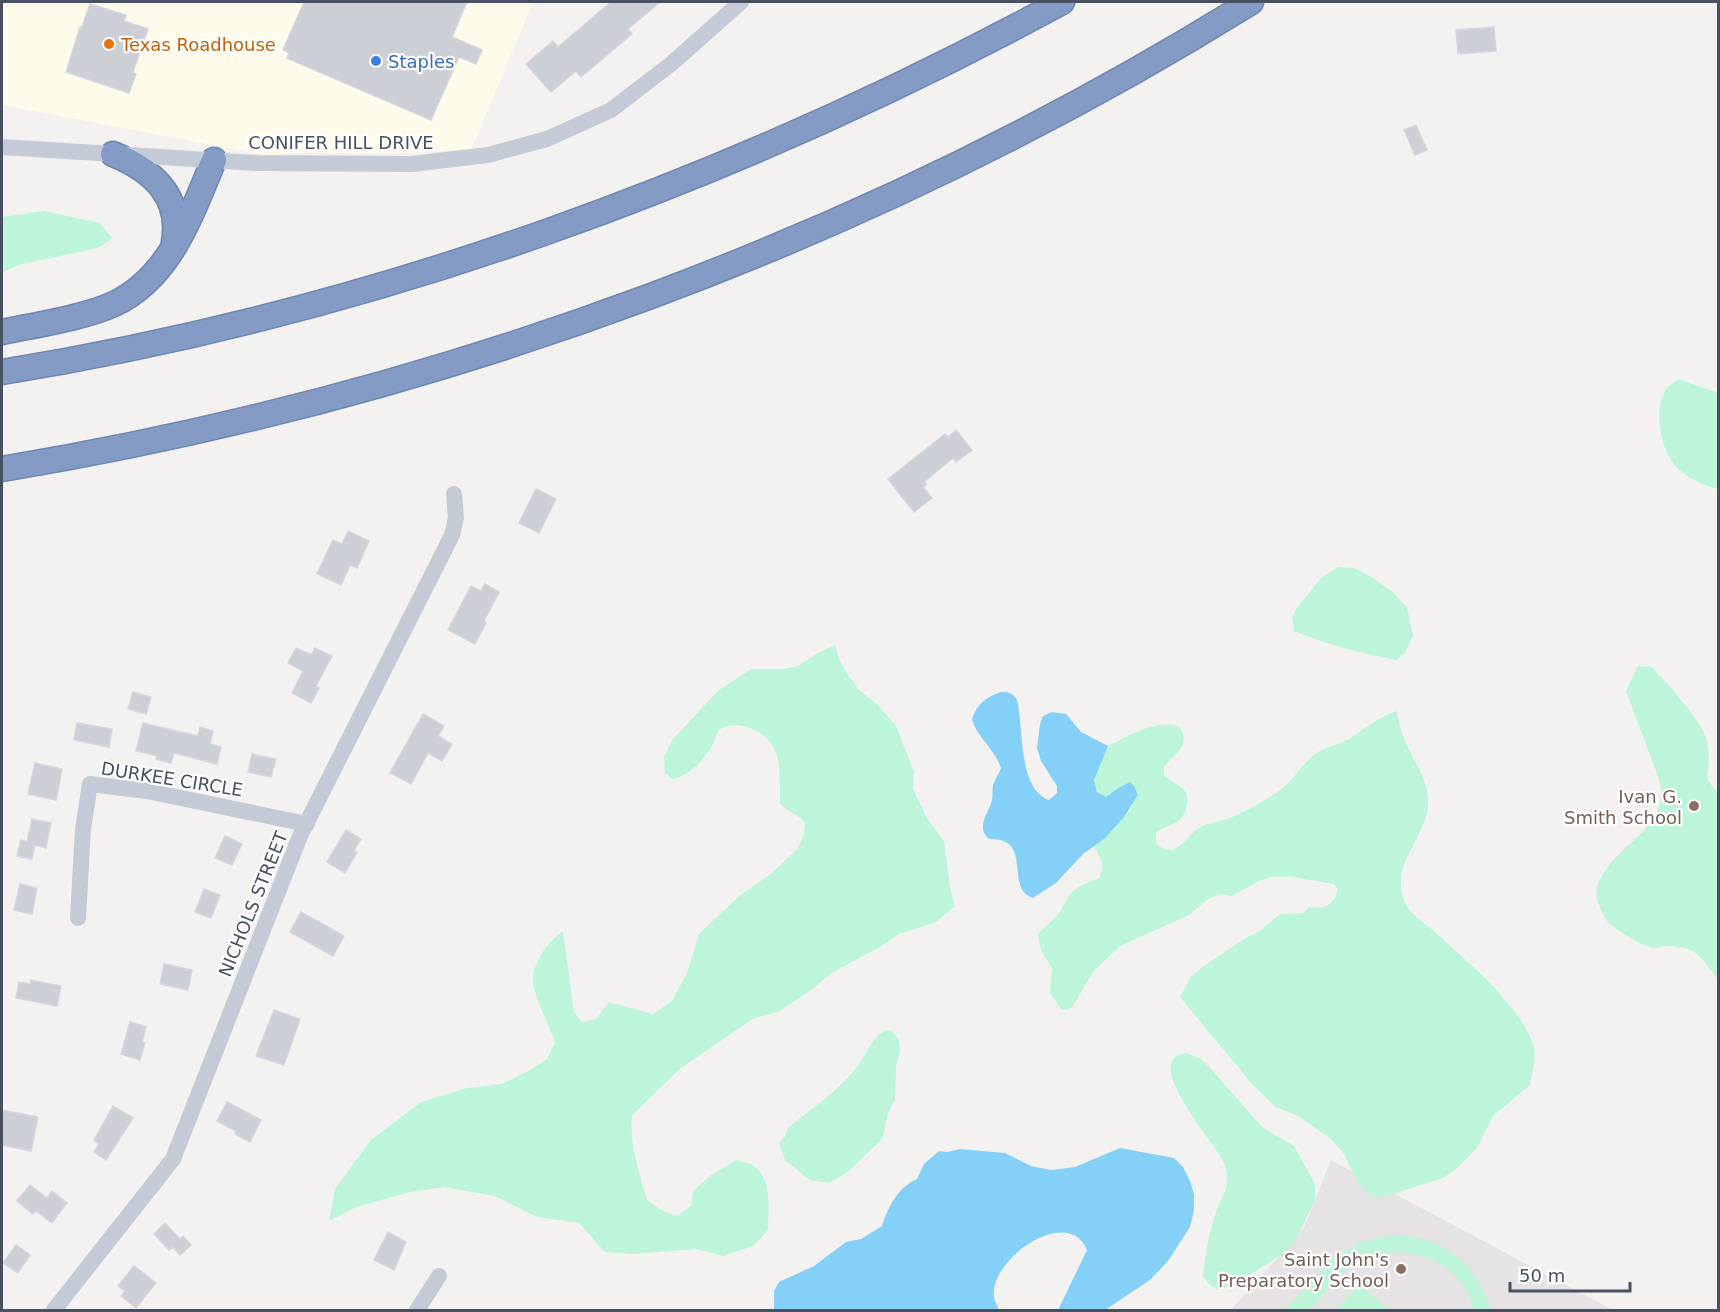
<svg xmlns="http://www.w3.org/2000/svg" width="1720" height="1312" font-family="'DejaVu Sans',sans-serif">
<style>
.commercial{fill:#fefbeb}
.education{fill:#e5e3e3}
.green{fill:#bcf5da}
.water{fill:#85d0f6}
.building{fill:#cdcfd7;stroke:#d5d6dd;stroke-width:1.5}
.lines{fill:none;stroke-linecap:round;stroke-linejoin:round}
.highway-casing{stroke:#6f86b1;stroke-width:27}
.minor{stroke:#c4cbd7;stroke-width:16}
.highway{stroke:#849bc5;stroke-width:24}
.food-dot{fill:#e8710a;stroke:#fff;stroke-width:2}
.shop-dot{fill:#3f7fe0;stroke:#fff;stroke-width:2}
.education-dot{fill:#8d6e63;stroke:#fff;stroke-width:2}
.labels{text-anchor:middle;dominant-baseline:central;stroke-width:4.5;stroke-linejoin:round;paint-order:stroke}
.food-label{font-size:18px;fill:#c56008;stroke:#fff;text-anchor:start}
.shop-label{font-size:18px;fill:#366cbe;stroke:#fff;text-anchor:start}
.street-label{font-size:18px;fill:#475161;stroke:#fff}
.education-label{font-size:18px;fill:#785e54;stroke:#fff;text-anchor:end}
</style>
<rect width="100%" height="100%" fill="#f4f2f1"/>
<polygon class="commercial" points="2,2 533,2 471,150 393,153 291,153 271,156 2,105"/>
<polygon class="education" points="1331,1160 1613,1310 1231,1310 1304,1228"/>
<g class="green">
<polygon points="44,211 100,223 112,238 102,246 93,249 18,265 2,273 2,217"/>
<path d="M 1678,379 L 1718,393 L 1718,489 C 1704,486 1683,476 1674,464 C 1660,447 1653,406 1667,388 C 1669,385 1675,382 1678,379 Z"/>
<path d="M 1338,567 L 1354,568 L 1370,576 L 1393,592 L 1407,608 L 1413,635 L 1405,653 L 1397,660 C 1361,654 1327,644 1294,631 L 1292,617 L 1297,608 L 1321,578 Z"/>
<path d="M 835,645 L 839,659 L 848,675 L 859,690 L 877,704 L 896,726 L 914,772 L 913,789 L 927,818 L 944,841 L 950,888 L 955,906 L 936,922 L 899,934 L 882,946 L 831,973 L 814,988 L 778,1012 L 754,1018 L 681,1068 L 632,1115 C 629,1144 639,1172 647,1200 L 661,1210 L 677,1216 L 691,1206 L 693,1191 L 711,1175 L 736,1160 C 742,1162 750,1163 754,1166 C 773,1180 768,1210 768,1230 L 753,1246 L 723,1256 L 696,1249 L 632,1254 L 605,1252 L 579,1223 L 537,1217 L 495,1196 L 444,1187 L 410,1192 L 356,1207 L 329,1221 L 335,1189 L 371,1140 L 421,1102 L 467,1088 L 502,1084 L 528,1071 L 547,1059 L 555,1042 C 550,1029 533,993 533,981 C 534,960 547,943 563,931 L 574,1012 L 582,1022 L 596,1019 L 609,1002 L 653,1014 L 672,1001 L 687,973 L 699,934 L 739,896 L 772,873 L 797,849 L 804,835 L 805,823 C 798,814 787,812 780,803 C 779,772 785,741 750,728 C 742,725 730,724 722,728 C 716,732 716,738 713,744 C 706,758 687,778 672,779 L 665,773 L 664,757 L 673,739 L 719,690 L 751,669 L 782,669 L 798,666 L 818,653 Z"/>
<path d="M 1638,666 L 1652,667 C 1667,684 1702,720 1707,741 C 1710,753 1708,767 1707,779 L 1718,794 L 1718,979 C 1711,971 1703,958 1693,951 C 1688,948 1673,946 1666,946 C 1662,946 1657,948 1653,948 C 1642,946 1616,930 1609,923 C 1603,916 1599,907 1597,898 C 1595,890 1598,883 1602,876 C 1621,841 1672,826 1659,779 L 1626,691 Z"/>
<path d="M 1397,711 C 1399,720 1400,730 1404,738 C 1412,761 1430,779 1428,806 C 1424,843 1385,868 1408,908 C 1414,917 1427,925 1435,932 C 1465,960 1526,1009 1534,1049 C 1536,1060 1532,1074 1530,1085 L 1493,1116 L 1477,1148 L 1456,1169 L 1443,1178 L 1380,1198 L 1371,1196 L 1358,1183 L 1344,1154 L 1332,1140 L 1298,1116 L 1276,1107 L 1253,1085 L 1180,997 L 1191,977 L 1204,966 L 1244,939 L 1260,931 L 1280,914 L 1303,913 L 1309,907 C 1325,910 1334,905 1338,889 L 1334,884 L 1292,877 L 1271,877 L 1259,881 L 1232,896 L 1221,894 L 1208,899 L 1189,915 L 1120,946 L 1094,971 L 1072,1007 L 1067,1010 L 1061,1009 L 1050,993 L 1052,968 L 1041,950 L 1038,934 L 1058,915 L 1070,894 L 1080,886 L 1099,878 C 1105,865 1102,859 1094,847 L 1124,817 L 1133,805 L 1118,788 L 1106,797 C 1083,788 1101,761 1108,746 C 1131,735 1152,720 1179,726 C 1192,745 1175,753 1164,767 L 1164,775 C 1170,782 1178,783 1184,790 C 1187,794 1188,798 1187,804 C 1184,826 1169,822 1156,833 L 1156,843 C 1175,862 1184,838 1200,827 C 1208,823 1218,822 1227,819 C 1244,813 1260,803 1276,793 C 1292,783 1300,766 1315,754 C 1325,747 1338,745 1349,739 C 1365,729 1378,717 1397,711 Z"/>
<path d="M 887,1030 L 893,1032 L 899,1040 L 900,1052 L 896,1066 L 895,1100 L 888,1113 L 883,1138 L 849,1171 L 829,1183 L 810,1180 L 785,1160 L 779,1143 L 785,1137 L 787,1129 C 810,1109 839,1091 858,1066 C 867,1053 872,1036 887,1030 Z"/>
<path d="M 1187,1053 L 1201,1059 L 1211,1069 L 1262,1127 L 1294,1146 L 1315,1184 L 1315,1200 L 1296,1240 L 1284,1253 L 1237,1283 L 1217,1290 L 1209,1284 L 1203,1276 C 1205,1254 1210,1230 1217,1209 C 1219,1202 1225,1195 1226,1188 C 1228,1181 1227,1171 1225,1165 C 1219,1146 1136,1058 1187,1053 Z"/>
<path d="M 1393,1235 C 1443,1236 1476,1263 1491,1310 L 1473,1310 C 1463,1257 1398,1238 1355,1264 C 1339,1273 1322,1297 1310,1310 L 1285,1310 C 1321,1272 1337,1242 1393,1235 Z"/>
<polygon points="1360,1284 1360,1285 1388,1310 1336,1310"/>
</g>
<g class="water">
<path d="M 1001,692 C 1009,692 1013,693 1017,700 C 1024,727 1017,788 1049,800 L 1057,793 L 1057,786 L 1041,761 L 1037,748 L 1040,724 L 1043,716 L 1052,712 L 1066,714 L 1081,732 L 1108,746 L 1094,780 L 1097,792 L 1106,797 L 1118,788 L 1130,782 L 1134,786 L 1138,795 L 1124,817 L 1104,839 L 1083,854 L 1056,883 L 1033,898 C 1003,888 1035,838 989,839 C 975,827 989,813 992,800 C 993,795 992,790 993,785 C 995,779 999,774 1001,768 C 995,749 977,738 972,719 C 977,704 986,697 1001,692 Z"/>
<path d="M 1120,1148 L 1174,1158 L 1183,1167 L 1190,1181 L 1194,1194 L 1194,1210 L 1190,1227 L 1168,1261 L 1150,1280 L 1105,1310 L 1058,1310 L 1087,1250 C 1068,1204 989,1259 994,1297 C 995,1302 998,1307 999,1310 L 774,1309 L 774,1291 L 779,1282 L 814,1266 L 846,1242 L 861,1239 L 882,1226 C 888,1207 898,1187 917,1179 L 924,1164 L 939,1151 L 947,1152 L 960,1149 L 1005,1153 L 1031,1166 L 1051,1170 L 1075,1167 Z"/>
</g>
<g class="building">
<polygon points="304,2 467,2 452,37 482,50 476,64 459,57 431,120 287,58 289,53 283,50"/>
<polygon points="611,2 660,2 628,29 632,34 581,77 576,71 551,92 526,64 553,41 558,47"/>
<polygon points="90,4 126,15 124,21 148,29 133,72 136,74 129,93 66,72 80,27 82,27"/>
<polygon points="1494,27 1496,51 1458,54 1456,30"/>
<polygon points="1416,125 1427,150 1415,155 1404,130"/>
<polygon points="956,430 972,450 956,462 953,458 925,481 926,484 923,487 932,498 914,512 888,479 945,434 948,437"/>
<polygon points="536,489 556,499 539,533 519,523"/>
<polygon points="348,531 369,541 357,568 350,565 341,585 317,574 333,540 342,544"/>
<polygon points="485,584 499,592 484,621 486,623 475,644 448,630 471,586 481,591"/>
<polygon points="296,648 311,655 315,648 332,656 316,686 319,688 311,703 292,693 303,671 288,663"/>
<polygon points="133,692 151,697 146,714 128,709"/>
<polygon points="423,714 444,726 438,736 452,744 442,761 428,753 411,784 390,773"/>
<polygon points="77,723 112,729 109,747 74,740"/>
<polygon points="143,723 198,736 200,727 213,731 210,744 221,747 217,764 174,753 171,763 156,759 157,756 136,751"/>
<polygon points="252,754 276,759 271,777 248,772"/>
<polygon points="35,763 62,769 56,800 28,794"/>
<polygon points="32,819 51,823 46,848 35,845 32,859 17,856 21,840 27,842"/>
<polygon points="346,830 361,839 354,850 357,852 345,873 327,862"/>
<polygon points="225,836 242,844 232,865 215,858"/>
<polygon points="20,884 37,888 32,914 14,910"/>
<polygon points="204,889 220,895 211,918 195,912"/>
<polygon points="301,912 344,936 333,956 290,932"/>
<polygon points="164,964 192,970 188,990 160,984"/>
<polygon points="31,980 61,986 57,1006 16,998 19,982 30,984"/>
<polygon points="274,1010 300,1019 284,1065 256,1056"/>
<polygon points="130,1022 146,1027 142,1042 145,1043 140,1060 121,1054"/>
<polygon points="227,1102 261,1120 250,1142 235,1134 236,1131 217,1121"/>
<polygon points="113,1106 133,1118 106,1160 94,1152 99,1144 94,1140"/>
<polygon points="2,1110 38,1117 31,1151 2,1145"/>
<polygon points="30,1185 47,1198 52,1191 67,1203 52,1223 36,1211 33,1214 17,1201"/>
<polygon points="165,1223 180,1239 183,1236 191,1245 180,1255 173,1247 169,1250 154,1234"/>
<polygon points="388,1232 406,1242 394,1270 374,1260"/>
<polygon points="16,1245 30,1255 18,1273 3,1263"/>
<polygon points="134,1266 156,1283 136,1308 121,1296 125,1291 118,1286"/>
</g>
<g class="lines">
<g class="highway-casing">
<g id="highway">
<path d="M 113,154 C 152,170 182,196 174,242"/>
<path d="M 2,332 C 35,325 83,318 114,304 C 171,277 191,214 214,160"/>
<path d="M 2,372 C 373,312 732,181 1062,2"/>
<path d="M 2,469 C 442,396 872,238 1251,2"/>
</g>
</g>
<g class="minor">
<polyline points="2,147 257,163 412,164 488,155 547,139 611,110 671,64 741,2"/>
<polyline points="78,918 83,829 90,784 147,791 307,824"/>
<polyline points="54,1310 173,1159 300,836 452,535 456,518 454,494"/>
<polyline points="417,1310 439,1276"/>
</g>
<use href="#highway" class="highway"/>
</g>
<circle class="food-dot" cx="109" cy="44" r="6"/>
<circle class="shop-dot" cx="376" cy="61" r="6"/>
<g class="education-dot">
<circle cx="1694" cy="806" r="6"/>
<circle cx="1401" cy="1269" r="6"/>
</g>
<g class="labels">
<g class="food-label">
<text x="121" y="44">Texas Roadhouse</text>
</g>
<g class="shop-label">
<text x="388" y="61">Staples</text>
</g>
<g class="street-label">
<text x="341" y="142">CONIFER HILL DRIVE</text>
<text transform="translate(172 779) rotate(9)">DURKEE CIRCLE</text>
<text transform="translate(253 904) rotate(-68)">NICHOLS STREET</text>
</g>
<g class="education-label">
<text x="1682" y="796">Ivan G.<tspan x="1682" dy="21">Smith School</tspan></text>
<text x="1389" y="1259">Saint John's<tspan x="1389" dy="21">Preparatory School</tspan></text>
</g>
</g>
<rect width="1720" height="1312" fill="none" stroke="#475161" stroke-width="6"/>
<path d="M1510 1282v9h120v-9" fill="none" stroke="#475161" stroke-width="3"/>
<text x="1519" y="1282" font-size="18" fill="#475161" stroke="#ffffff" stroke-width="4.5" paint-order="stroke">50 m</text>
</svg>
